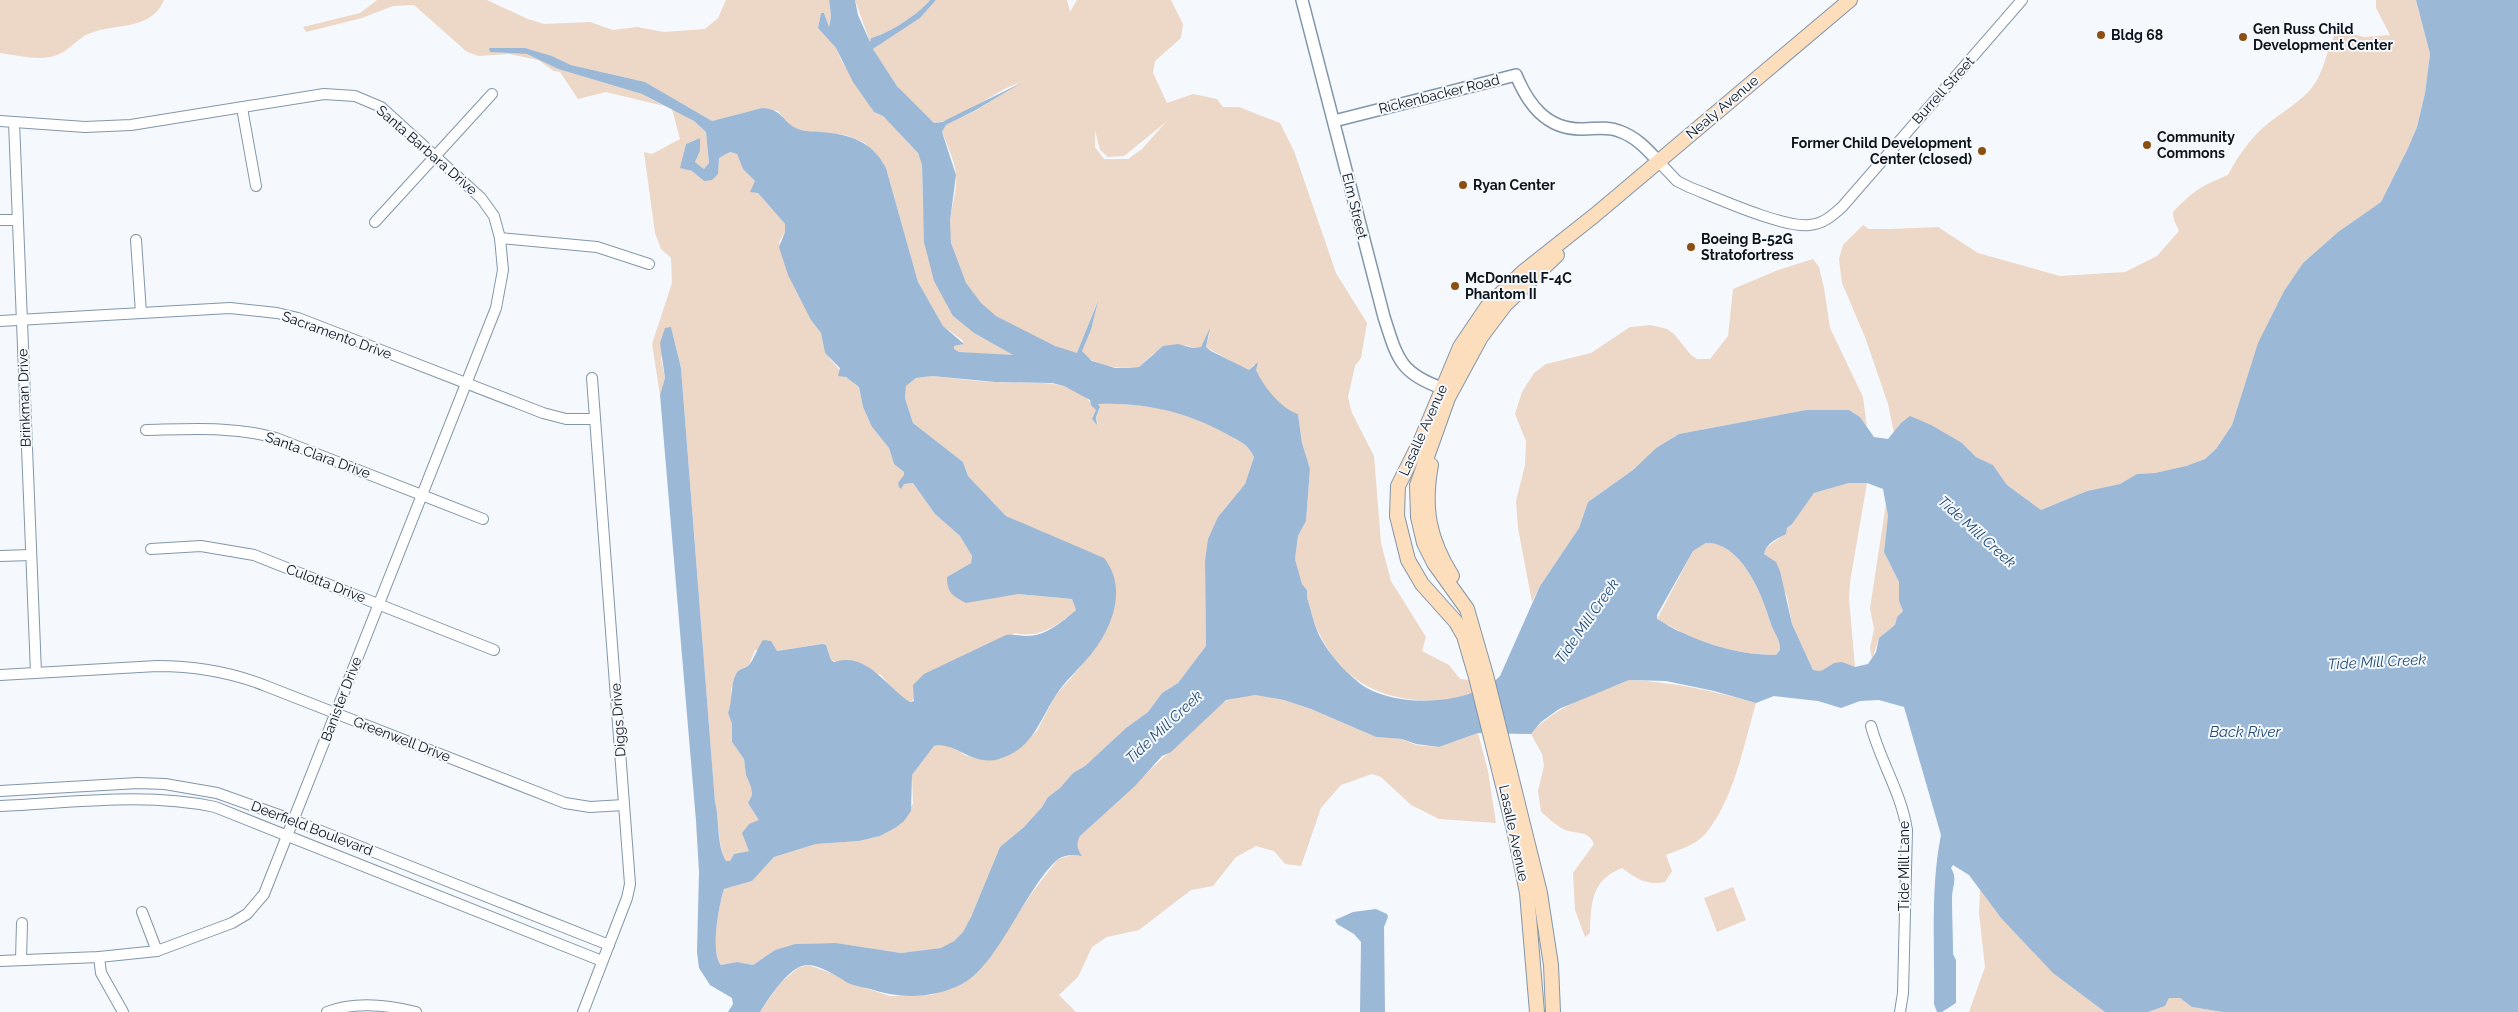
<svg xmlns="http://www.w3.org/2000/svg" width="2518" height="1012" font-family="Raleway,sans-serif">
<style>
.green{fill:#edd7c7;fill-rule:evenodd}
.water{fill:#9bb8d7;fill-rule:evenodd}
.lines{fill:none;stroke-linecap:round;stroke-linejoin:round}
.minor-casing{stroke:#8296aa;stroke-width:12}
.tertiary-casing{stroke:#8296aa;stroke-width:14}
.secondary-casing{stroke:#8296aa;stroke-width:16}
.minor{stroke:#fff;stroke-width:10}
.tertiary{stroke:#fff;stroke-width:11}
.secondary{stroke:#fcddbc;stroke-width:14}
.poi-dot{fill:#8d4f11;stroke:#f5f9fd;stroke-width:2}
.labels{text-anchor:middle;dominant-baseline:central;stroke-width:4;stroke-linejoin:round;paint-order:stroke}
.poi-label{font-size:14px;font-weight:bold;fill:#0c131b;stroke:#f5f9fd;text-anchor:start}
.street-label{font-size:14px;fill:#0c131b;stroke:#f5f9fd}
.water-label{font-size:15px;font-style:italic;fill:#224c76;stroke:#f5f9fd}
</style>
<rect width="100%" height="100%" fill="#f5f9fd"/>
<g class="green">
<path d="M 0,0 L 164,0 C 150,34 108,21 83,37 C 72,44 64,55 50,57 C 34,60 16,55 0,53 Z"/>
<polygon points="377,0 487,0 528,19 544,24 590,22 613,30 637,27 664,32 705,29 718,18 726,0 829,0 831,16 829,27 824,13 821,13 818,28 836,48 841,60 874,112 883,116 918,153 922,165 923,213 953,316 974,333 1013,355 1009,356 959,352 954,349 954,346 964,344 962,340 943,326 918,282 886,168 865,143 846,135 798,130 788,124 778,111 762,108 712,121 645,82 571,65 552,56 525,48 505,49 494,52 527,54 558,69 642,94 664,106 606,92 578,99 560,72 554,71 538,60 509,54 479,56 467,52 414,5 393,6 362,18 306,32 303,27 360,13"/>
<path d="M 855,0 L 930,0 C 919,14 888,34 871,38 L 870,42 Z"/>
<path d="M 936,0 L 1067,0 L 1070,12 L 1077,0 L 1171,0 L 1183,24 L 1181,38 L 1155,61 L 1153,73 L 1167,103 L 1193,94 L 1217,99 L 1223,107 L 1239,107 L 1280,123 L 1294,151 L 1336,273 L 1367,323 L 1361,358 L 1355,366 L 1348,397 L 1352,413 L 1374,456 L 1381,543 L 1391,581 L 1426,637 L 1422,651 L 1449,665 L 1460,679 L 1469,680 L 1472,693 C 1450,702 1431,702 1408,699 C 1367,693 1340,673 1321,637 C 1314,625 1311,610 1307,597 L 1307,590 L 1302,584 L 1295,559 L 1298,536 L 1306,521 L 1310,470 L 1302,443 L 1298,414 C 1279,408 1260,384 1254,364 L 1249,370 L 1245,369 L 1206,347 L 1210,332 L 1201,347 L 1193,348 L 1186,345 L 1154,353 L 1139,367 C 1120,369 1094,368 1082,351 L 1091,330 L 1097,302 L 1078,353 L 1068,352 C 1044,341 1007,327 987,310 C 964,290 947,250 950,221 C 952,206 957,190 956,175 C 955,161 947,145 942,132 L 946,125 L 975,111 L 1019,83 C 989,93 966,119 934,123 L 897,86 L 873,49 L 920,18 ZM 1166,122 L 1142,149 L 1128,159 L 1104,159 L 1095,147 L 1095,130 L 1100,150 L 1108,157 L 1124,156 Z"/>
<path d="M 2376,0 L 2416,0 L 2430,54 L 2425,93 L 2417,127 L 2408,148 L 2381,202 L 2338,232 L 2303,263 L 2284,291 L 2258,344 L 2232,425 L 2216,449 L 2205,459 L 2186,466 L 2155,473 L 2137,474 L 2120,484 L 2087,491 L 2041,510 L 2007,485 L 1993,465 L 1976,457 L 1962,443 L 1901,423 L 1894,433 L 1888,404 L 1865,337 L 1842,283 L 1839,259 L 1843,245 L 1863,225 L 1869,229 L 1890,229 L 1938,227 L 1978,253 L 2060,276 L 2125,272 L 2157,256 L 2179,231 L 2174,220 L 2173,212 C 2193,191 2201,186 2228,175 C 2238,156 2249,140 2265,126 C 2282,111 2306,100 2317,80 C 2325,66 2327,49 2335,34 L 2345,32 L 2364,37 L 2390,35 L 2376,8 Z"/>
<path d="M 672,109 L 694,121 L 706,132 L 709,163 L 704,169 L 695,162 L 700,151 L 700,138 L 686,144 L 681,168 L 692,171 L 704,181 L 718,174 L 719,158 L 730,152 L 737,154 L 743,169 L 755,181 L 758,193 L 785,224 L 785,232 L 779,242 L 811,320 L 821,333 L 825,353 L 846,377 L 859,387 L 863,407 L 872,427 L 889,448 L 894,464 L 904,472 L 904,484 L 913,483 L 935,514 L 960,536 L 972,556 L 971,563 L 947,577 L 1018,594 L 1072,599 L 1076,610 C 1058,625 1040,639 1015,633 L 910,702 L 897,694 L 881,675 L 831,660 L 826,645 L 822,644 L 776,651 L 755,650 L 749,665 L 739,670 L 731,689 L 732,702 L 728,713 L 732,724 L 732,742 L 744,759 L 746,775 L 751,787 L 752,795 L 748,803 L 760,820 L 749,851 L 734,854 L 730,861 L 726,861 C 717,844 720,821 715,802 L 681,368 L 671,327 L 661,358 L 665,378 L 660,395 L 652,344 L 672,283 L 671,258 L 661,249 L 655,233 L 644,152 L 652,154 L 680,139 Z"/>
<polygon points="1813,259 1819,267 1824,288 1830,328 1863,397 1867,427 1860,417 1849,410 1806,410 1679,434 1656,448 1633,470 1588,502 1579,528 1540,586 1532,602 1518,528 1516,501 1525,465 1526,441 1515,414 1522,392 1534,373 1546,364 1591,353 1630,327 1651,325 1667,329 1674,334 1691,355 1697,359 1710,359 1728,336 1733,289 1778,270"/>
<path d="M 932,376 C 953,378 973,381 994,382 C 1028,385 1075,374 1096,410 L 1092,419 L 1098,424 L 1096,417 L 1100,408 L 1098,404 C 1146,402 1190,412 1232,437 C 1243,443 1248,445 1254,457 L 1245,484 L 1218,517 L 1205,561 L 1206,646 L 1178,683 L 1162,693 L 1148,712 L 1126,728 L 1085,766 L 1073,773 L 1060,788 L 1048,797 L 1042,807 L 1024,827 L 1000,847 L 971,917 L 963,932 L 954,941 L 942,948 L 901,953 L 836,943 L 795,944 L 775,950 L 753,965 L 737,962 L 721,965 C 710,954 719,904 724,889 L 752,881 L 774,857 L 816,844 L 859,841 L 880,836 L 895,828 L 913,804 L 912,775 L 934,746 L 946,744 L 967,756 L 986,760 L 999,759 L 1013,752 L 1037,731 L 1055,696 L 1089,657 L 1107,628 L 1035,530 L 1006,516 L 968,476 L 963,462 L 913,423 L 905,398 L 906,386 L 916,378 Z"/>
<polygon points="1849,483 1867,483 1850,582 1849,599 1855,667 1834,663 1821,671 1813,670 1792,624 1787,596 1764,554 1764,549 1781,537 1814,493"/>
<polygon points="1886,504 1888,516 1884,552 1899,582 1899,601 1903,611 1897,617 1895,625 1879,638 1872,659 1870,648 1874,629 1870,608"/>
<path d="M 1706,543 C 1741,542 1762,594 1770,621 C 1773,633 1780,637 1780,650 L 1776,655 C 1743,655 1710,646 1681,632 C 1672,628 1665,623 1657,619 L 1693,551 Z"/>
<path d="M 1629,680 C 1674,682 1714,691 1756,703 C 1744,744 1734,799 1706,833 C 1696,845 1681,849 1666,855 L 1672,871 L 1665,882 C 1647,886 1635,878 1622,868 C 1591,880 1591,903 1590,933 L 1585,937 L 1575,910 L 1573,873 L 1594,844 C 1588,829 1575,835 1563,829 C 1555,825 1548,817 1541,812 L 1538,791 L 1544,766 L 1542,754 L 1531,734 C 1557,704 1594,695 1629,680 Z"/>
<path d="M 1255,695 L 1284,700 L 1311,709 L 1376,737 L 1402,739 L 1416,745 L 1439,747 L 1478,733 L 1488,771 L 1496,823 L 1439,819 L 1411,805 L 1381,777 L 1372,774 L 1341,785 L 1321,808 L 1301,866 L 1285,864 L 1274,851 L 1256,846 L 1236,857 L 1213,886 L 1191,890 L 1139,930 L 1107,937 L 1092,947 L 1078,977 L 1059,995 L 1076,1012 L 760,1012 L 780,983 L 798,968 L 808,965 L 840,976 L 849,983 L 890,996 L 931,995 L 964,983 L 993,951 L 1034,890 L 1058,859 L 1075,854 L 1081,855 C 1077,848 1076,844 1080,836 L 1219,705 C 1230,697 1241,696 1255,695 Z"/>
<polygon points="1733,887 1746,920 1717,932 1704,898"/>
<polygon points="1980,890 2001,918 2053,972 2105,1012 1969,1012 1985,967 1979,913"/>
<polygon points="2169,998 2180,998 2192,1007 2223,1012 2148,1012 2165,1006"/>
</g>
<g class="water">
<path d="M 829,0 L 855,0 L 858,15 L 870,42 L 871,38 C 888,34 919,14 930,0 L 936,0 L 920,18 L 873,49 L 897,86 L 934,123 L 942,122 L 1021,83 L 974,111 L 946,125 L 942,132 L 956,175 L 950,221 L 951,243 L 966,283 L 981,303 L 996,316 L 1055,346 L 1077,353 L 1098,301 L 1091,330 L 1082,351 L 1092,361 L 1115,368 L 1128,368 L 1139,367 L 1163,346 L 1178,344 L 1193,348 L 1201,347 L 1210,328 L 1206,347 L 1211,351 L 1249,370 L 1258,362 L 1256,370 C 1264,387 1280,408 1298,414 L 1302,443 L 1310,469 L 1306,521 L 1298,536 L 1295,559 L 1302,584 L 1307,590 L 1307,597 C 1311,610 1314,625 1320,637 C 1328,652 1343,670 1357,681 C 1389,709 1470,707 1500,676 L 1540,586 L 1579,528 L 1588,502 L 1633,470 L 1656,448 L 1679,434 L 1806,410 L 1849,410 L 1860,417 L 1874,437 L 1888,439 L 1901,423 L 1910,416 L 1931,425 L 1962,443 L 1976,457 L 1993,465 L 2007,485 L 2041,510 L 2087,491 L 2120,484 L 2137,474 L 2155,473 L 2186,466 L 2205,459 L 2216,449 L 2232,425 L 2258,343 L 2284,291 L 2303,263 L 2338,232 L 2381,202 L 2408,148 L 2417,127 L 2425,93 L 2430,54 L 2416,0 L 2518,0 L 2518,1012 L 2223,1012 L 2192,1007 L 2180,998 L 2169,998 L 2165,1006 L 2148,1012 L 2105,1012 L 2053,973 L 2001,918 L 1969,875 L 1953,865 L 1951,868 C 1958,879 1952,886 1952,898 C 1952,916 1953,935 1953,954 L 1956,960 L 1956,1003 L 1942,1012 L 1937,1012 L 1934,1004 C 1935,948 1930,889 1941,835 L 1904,707 L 1879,700 L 1860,701 L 1841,708 L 1818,701 L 1774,696 L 1756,703 L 1714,691 L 1666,681 L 1629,680 L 1559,709 L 1541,722 L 1531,734 L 1478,733 L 1439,747 L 1416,744 L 1402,739 L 1376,737 L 1311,709 L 1284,700 L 1255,695 L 1226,700 L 1171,752 L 1162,756 L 1135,786 L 1080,836 C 1076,844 1077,849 1082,856 C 1074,854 1063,855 1057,860 C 1025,889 998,965 962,984 C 932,999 901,999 870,989 C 863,987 855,986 848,983 C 839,977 818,964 807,965 C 789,966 769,998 760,1012 L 728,1012 L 733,1004 L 732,998 L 710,985 L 699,968 L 697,952 L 699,872 L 696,821 L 660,395 L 665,378 L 660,343 L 665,328 L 671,327 L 681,368 L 715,802 C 720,821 716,844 726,861 L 730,861 L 734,854 L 749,851 L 742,833 L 749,824 L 759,820 L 748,803 L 752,795 L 751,787 L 746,775 L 744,759 L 732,742 L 732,724 L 728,713 C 733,700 730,686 736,674 C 739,668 745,669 749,665 C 753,661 758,647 763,640 L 771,641 L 777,651 L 822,644 L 826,645 L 831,660 L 834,662 C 867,651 886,687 910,702 L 914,701 L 913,685 L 924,674 L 1006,635 C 1014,634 1019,636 1026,636 C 1046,636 1062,622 1076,610 L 1072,599 L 1018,594 L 966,603 C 953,596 947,593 947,577 L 971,563 L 972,556 L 960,536 L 935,514 L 913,483 L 904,484 L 901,489 L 899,487 L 898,483 L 904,475 L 904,472 L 894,464 L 889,448 L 872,427 L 863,407 L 859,387 L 846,377 L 838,376 L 840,368 L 825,353 L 821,333 L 811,320 L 788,275 L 779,247 L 785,232 L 785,224 L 758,193 L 750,192 L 755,181 L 743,169 L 737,154 L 730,152 L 719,158 L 718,174 L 712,180 L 704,181 L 692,171 L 680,168 L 686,144 L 700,138 L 700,151 L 695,162 L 704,169 L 709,163 L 706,132 L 694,121 L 642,94 L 558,69 L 527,54 L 490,52 L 489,48 L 525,48 L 552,56 L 571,65 L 645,82 L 712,121 L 762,108 C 784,109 781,122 798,129 C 805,132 813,131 821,132 C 849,134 872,141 886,168 L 918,282 L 943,326 L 964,344 L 954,346 L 954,349 L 959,352 L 1013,355 L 974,333 L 953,316 L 934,281 L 924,242 L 922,165 L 918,153 L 883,116 L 874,112 L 853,82 L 836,48 L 818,28 L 821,13 L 824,13 L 829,27 L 831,16 ZM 932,376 L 995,382 L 1052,383 L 1064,386 L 1090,400 L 1091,405 L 1096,410 L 1092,419 L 1097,425 L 1096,417 L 1100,407 L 1098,404 C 1146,402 1191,413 1232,437 C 1243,443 1248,445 1254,457 L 1245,484 L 1218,517 L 1208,539 L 1205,561 L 1206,646 L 1178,683 L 1162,693 L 1148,712 L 1126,728 L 1085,766 L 1073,773 L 1060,788 L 1048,797 L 1042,807 L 1024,827 L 1000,847 L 971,917 L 963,932 L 954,941 L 941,948 L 901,953 L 836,943 L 795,944 L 775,950 L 753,965 L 737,962 L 721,965 C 710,954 719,904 724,889 L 752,881 L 774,857 L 816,844 L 859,841 L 880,836 L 895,828 L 904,821 L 911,811 L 912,775 L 934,746 C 955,741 972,767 999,759 C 1033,749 1039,721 1056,695 C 1065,681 1077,671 1088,658 C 1111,631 1129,589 1104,558 L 1006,516 L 968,476 L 963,462 L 913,423 L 905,398 L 906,386 L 916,378 ZM 1849,483 L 1867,483 L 1883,489 L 1888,516 L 1884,552 L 1899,582 L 1899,601 L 1903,611 L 1897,617 L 1895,625 L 1879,638 L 1876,652 L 1868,664 L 1855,667 L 1842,662 L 1834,663 L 1821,671 L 1813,670 L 1792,624 L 1780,571 L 1776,562 L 1764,554 C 1765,544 1778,538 1786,534 L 1787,528 L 1792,524 L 1814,493 ZM 1706,543 C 1741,542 1762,594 1770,621 C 1773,633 1780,637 1780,650 L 1776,655 C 1743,655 1710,646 1681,632 C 1672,629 1665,623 1657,619 L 1657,615 L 1693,551 Z"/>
<polygon points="1376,909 1387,914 1388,917 1384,927 1385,1012 1360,1012 1361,942 1354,934 1337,924 1335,920 1353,912"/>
</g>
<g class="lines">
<g class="minor-casing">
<g id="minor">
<polyline points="242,108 256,186"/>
<polyline points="0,121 85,127 131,125 324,94 355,96 381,107 481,198 494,216 500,238 597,247 649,264"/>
<polyline points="14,122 36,673"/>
<path d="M 1658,161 L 1677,181 L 1689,187 C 1717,198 1783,228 1809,225 C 1823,224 1832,216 1842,207 L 2022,0"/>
<polyline points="0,220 17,220"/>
<polyline points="375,222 492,94"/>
<polyline points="136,240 141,313"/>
<polyline points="0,321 230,308 277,313 298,318 543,413 566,419 594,419"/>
<path d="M 146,430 C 191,429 233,426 276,438 L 483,519"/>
<polyline points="151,549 201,546 254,555 494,650"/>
<polyline points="0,556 31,555"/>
<path d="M 0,675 L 157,666 C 195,666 231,672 266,686 L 565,803 L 590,807 L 624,805"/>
<path d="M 1871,726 C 1881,763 1901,792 1907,830 L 1903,993 L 1900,1012"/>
<polyline points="0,791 138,783 165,784 217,793 293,820 609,945"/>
<path d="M 0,806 C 72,803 144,792 215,807 L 602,961"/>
<polyline points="142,912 157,951"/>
<polyline points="99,957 101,973 123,1012"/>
<polyline points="21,960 22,923"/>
<polyline points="0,961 99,957 157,951 232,923 247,914 264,894 496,308 503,270 500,238"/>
<path d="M 327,1012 C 355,1001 388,1005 416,1012"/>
<polyline points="583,1012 627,898 630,884 592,378"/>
</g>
</g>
<g class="tertiary-casing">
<g id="tertiary">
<path d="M 1302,0 L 1384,317 C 1397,357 1399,373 1442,388"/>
<path d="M 1334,121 L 1516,75 C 1528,104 1546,129 1581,129 C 1594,129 1607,126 1619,131 C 1636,137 1646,148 1658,161"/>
</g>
</g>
<g class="secondary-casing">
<g id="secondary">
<path d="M 1431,465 C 1423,508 1429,539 1452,576"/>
<polyline points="1537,1012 1527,893 1514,830 1476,677 1464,636 1456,622 1422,584 1408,560 1397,516 1398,486 1421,440 1460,347 1487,307 1523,272 1595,215 1850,0"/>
<polyline points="1553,1012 1551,965 1540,893 1486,675 1467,609 1434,563 1424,543 1418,517 1417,485 1448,398 1481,337 1505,305 1557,255"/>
</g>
</g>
<use href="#minor" class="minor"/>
<use href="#tertiary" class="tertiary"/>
<use href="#secondary" class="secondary"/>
</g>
<g class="poi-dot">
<circle cx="2101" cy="35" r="5"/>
<circle cx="2243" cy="37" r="5"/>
<circle cx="2147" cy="145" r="5"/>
<circle cx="1982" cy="151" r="5"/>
<circle cx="1463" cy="185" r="5"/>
<circle cx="1691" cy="247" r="5"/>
<circle cx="1455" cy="286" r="5"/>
</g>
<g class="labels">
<g class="poi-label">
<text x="2253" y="29">Gen Russ Child<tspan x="2253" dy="16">Development Center</tspan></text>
<text x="2111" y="35">Bldg 68</text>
<text x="2157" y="137">Community<tspan x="2157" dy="16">Commons</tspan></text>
<text x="1972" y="143" text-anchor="end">Former Child Development<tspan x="1972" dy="16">Center (closed)</tspan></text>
<text x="1473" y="185">Ryan Center</text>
<text x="1701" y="239">Boeing B-52G<tspan x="1701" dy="16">Stratofortress</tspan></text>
<text x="1465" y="278">McDonnell F-4C<tspan x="1465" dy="16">Phantom II</tspan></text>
</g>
<g class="street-label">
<text transform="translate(1943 90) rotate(-48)">Burrell Street</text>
<text transform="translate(1439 94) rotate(-14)">Rickenbacker Road</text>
<text transform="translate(1722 107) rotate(-40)">Nealy Avenue</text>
<text transform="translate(427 150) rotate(41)">Santa Barbara Drive</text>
<text transform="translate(1355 206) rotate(76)">Elm Street</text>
<text transform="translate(337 335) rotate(20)">Sacramento Drive</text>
<text transform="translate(24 398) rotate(-92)">Brinkman Drive</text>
<text transform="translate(1423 430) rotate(-66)">Lasalle Avenue</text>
<text transform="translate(318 455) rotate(20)">Santa Clara Drive</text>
<text transform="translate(326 583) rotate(21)">Culotta Drive</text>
<text transform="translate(341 699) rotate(-69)">Banister Drive</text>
<text transform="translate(618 720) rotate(-94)">Diggs Drive</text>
<text transform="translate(402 739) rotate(21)">Greenwell Drive</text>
<text transform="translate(312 828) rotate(21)">Deerfield Boulevard</text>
<text transform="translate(1514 833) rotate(78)">Lasalle Avenue</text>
<text transform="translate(1904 866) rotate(-90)">Tide Mill Lane</text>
</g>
<g class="water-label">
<text transform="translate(1977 532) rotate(42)">Tide Mill Creek</text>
<text transform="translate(1587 621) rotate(-55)">Tide Mill Creek</text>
<text transform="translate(2377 662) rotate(-3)">Tide Mill Creek</text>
<text transform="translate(1164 727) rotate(-43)">Tide Mill Creek</text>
<text x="2245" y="732">Back River</text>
</g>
</g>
</svg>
